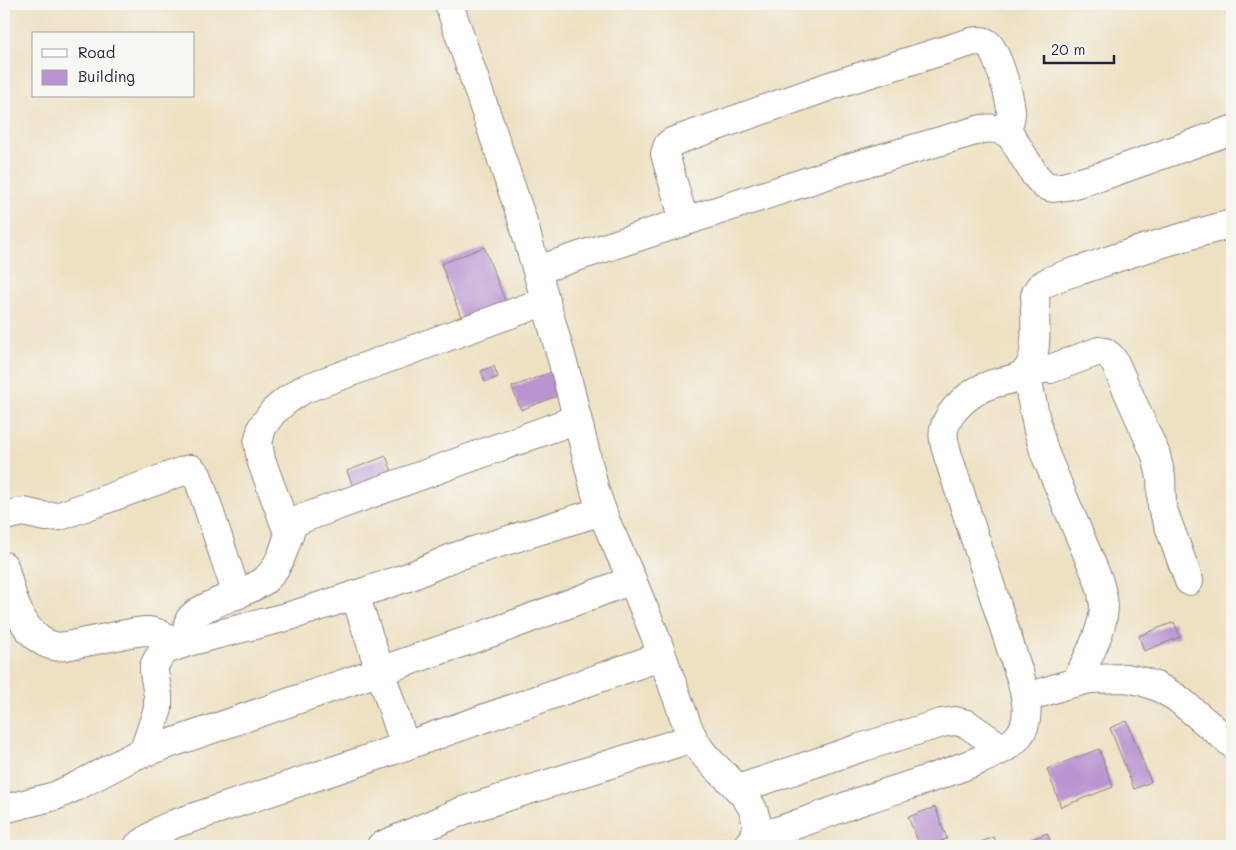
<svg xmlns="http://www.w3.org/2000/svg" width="1236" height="850" font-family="Mali,sans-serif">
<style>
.building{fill:#ba94d1}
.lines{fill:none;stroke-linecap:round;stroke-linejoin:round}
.minor-casing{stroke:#88827e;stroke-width:30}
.minor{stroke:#fff;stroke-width:28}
</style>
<rect width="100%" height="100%" fill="#f6f6f2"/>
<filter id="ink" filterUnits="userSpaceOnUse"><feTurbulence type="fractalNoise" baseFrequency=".02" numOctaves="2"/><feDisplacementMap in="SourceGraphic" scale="10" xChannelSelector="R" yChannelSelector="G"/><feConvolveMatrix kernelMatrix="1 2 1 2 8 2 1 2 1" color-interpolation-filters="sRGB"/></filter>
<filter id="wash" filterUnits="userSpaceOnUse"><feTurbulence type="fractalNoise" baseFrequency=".0096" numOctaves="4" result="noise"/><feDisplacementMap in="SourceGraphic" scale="20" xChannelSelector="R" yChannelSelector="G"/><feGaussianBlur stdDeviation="1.12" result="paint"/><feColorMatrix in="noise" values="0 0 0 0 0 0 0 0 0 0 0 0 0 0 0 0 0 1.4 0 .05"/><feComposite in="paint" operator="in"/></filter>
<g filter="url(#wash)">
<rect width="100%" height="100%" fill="#eee1c2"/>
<g id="blocks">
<g class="building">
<polygon points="484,247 508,308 464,325 441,264"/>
<polygon points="494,366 498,377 485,382 481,371"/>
<polygon points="554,371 562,394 521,410 512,387"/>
<polygon points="386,456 396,482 357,497 347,471"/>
<polygon points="1174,622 1180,637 1144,651 1139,636"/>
<polygon points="1127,721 1151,782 1134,789 1110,728"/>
<polygon points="1099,749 1113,787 1061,807 1047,769"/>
<polygon points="935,807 947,839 927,846 920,846 908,817"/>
<polygon points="1047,833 1052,846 1013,846"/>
<polygon points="994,837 998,846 970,846"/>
</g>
</g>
</g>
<g filter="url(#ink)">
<use href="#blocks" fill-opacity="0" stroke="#88827e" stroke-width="1"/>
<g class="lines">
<g class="minor-casing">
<g id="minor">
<path d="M 449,4 L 523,222 L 567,377 L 595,491 L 606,522 L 632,580 L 654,633 L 687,725 C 691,734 696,744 702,752 C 719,775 764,800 755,833 C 754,838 750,842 747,846"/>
<path d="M 684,221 L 665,154 L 668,145 L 672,142 L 836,84 L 971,42 C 977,41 982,40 987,43 C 997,50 1011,100 1011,113 C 1011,120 1008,125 1006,132"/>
<path d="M 537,270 L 848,168 L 982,129 C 993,128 1001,128 1011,136 L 1035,175 L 1044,185 L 1053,188 L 1067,186 L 1102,176 L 1232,130"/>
<polyline points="1031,365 1045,369 1050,369 1099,351 1105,352 1110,356 1115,363 1156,455 1161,477 1162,507 1189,581"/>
<path d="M 1026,372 L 1038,430 L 1045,454 L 1098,579 C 1101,588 1103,596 1104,606 C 1104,629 1086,661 1076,682"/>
<polyline points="4,516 23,512 46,517 60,516 186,470 191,469 197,475 200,483 237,595"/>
<polyline points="289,535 261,460 258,443 262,427 273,412 287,400 304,389 546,301"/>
<path d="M 4,566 C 9,583 12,601 21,617 C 27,629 39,643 54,646 C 61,648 70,645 76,644 C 91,641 106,638 121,635 C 130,633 139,631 148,631 C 159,632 169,639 179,645"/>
<polyline points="355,595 405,746"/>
<path d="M 188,642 C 188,635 186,626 190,619 C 199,605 249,593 265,580 C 280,567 285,546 291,528 L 295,523 L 301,519 L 577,419"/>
<polyline points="1026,698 1062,686 1090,679 1126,678 1141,681 1158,687 1177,698 1232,744"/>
<polyline points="143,753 158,709 158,695 154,672 154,666 157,660 162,653 168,649 188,642 290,616 355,595 411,576 454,557 602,511"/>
<polyline points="738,789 860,748 942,723 955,721 967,724 1003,749"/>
<polyline points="4,809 55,796 77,786 134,756 507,627 632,580"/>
<path d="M 754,835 C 773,834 789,827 806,821 C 826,814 846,806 867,799 C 906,786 945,775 982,759 C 995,753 1008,748 1018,737 C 1032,720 1026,698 1021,679 L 948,456 C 946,448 942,438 944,429 C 949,409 973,390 992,384 C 1002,381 1016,380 1024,373 C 1039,361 1035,325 1035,308 C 1036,304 1035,300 1035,296 C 1036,291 1040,286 1044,284 C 1057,276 1075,272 1090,267 C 1137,250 1185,236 1232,224"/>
<polyline points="138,846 161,830 174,824 377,756 662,656"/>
<polyline points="381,846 462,811 693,738"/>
</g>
</g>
<use href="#minor" class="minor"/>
</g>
</g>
<rect width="1236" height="850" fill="none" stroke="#f6f6f2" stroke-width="20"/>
<rect x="32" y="32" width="162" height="65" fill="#f6f6f2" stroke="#a1a1a9"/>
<rect x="42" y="49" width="25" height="8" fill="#ffffff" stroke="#a1a1a9"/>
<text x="78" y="58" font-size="15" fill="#22223b">Road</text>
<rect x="42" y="70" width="25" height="15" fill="#ba94d1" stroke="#a1a1a9"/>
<text x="78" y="82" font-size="15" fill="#22223b">Building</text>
<path d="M1044 55v8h70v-8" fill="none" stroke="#22223b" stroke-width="2.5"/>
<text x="1051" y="55" font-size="15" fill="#22223b" stroke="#f6f6f2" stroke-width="4" paint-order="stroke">20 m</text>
</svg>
